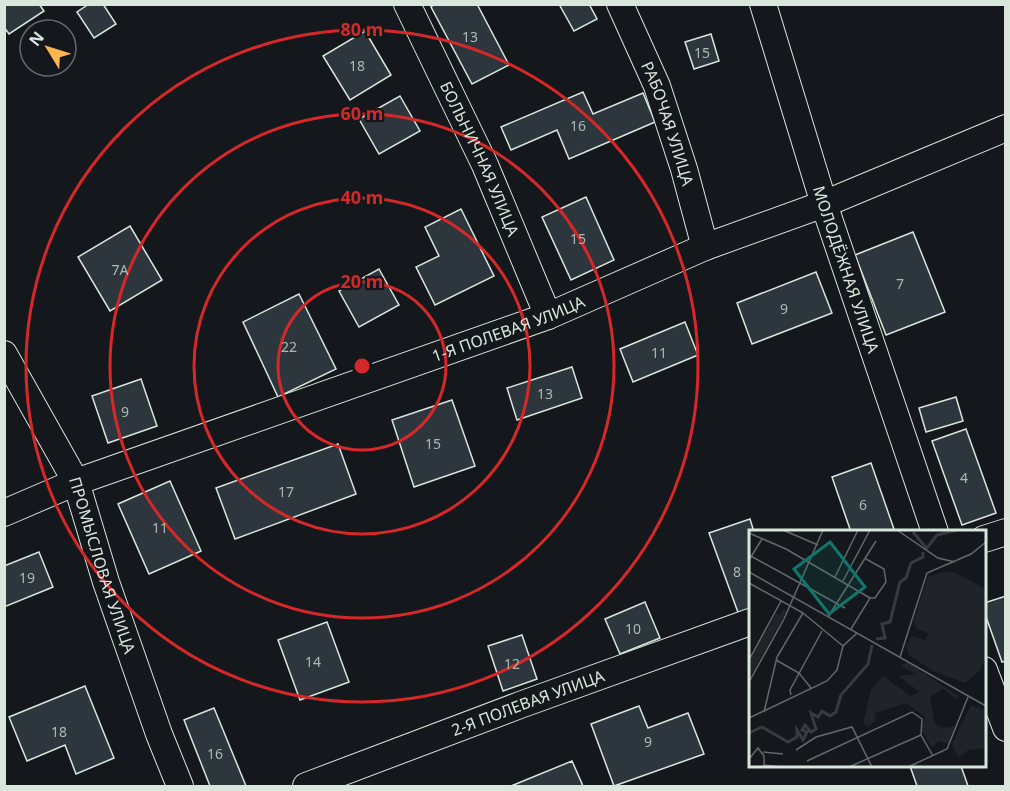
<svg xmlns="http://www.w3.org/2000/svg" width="1010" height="791" font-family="'Noto Sans',sans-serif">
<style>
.building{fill:#2c363c;stroke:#d8e6dc;stroke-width:1.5}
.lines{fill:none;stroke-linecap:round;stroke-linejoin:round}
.minor-casing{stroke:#d8e6dc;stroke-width:28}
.minor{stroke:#14181c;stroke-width:26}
.ring{fill:none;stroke:#d62828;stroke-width:3}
.labels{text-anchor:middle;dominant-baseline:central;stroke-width:4.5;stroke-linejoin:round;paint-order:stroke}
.number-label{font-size:14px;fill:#adbab4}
.street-label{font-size:16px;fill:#d8e6dc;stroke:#14181c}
.inset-river{fill:none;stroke:#363b3e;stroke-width:3}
.inset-road{fill:none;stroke:#626a69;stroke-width:1.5}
.view{fill:#0f766e;fill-opacity:0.15;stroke:#0f766e;stroke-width:3}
.inset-edge{fill:none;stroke:#d8e6dc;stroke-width:3}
.centre{fill:#d62828;stroke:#14181c;stroke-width:3}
.ring-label{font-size:18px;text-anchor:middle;font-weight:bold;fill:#d62828;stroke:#14181c;stroke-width:4.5;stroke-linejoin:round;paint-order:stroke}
</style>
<rect width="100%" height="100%" fill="#14181c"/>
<g class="building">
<polygon points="7,4 39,4 44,11 9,34 4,27 4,6"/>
<polygon points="89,4 103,4 116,24 94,38 77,12"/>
<polygon points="435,4 477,4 509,65 472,84 431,7"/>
<polygon points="559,4 589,4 597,19 574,31"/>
<polygon points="365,31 391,75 350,100 323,56"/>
<polygon points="711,34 719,61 694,69 685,42"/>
<polygon points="583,92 593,114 643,93 655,122 569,159 557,130 511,150 501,127"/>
<polygon points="400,96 420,131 379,154 359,119"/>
<polygon points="586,197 614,260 571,280 542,217"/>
<polygon points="461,209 494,276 435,305 416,267 439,256 425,227"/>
<polygon points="130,226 162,280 110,311 78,257"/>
<polygon points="913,232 945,312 886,335 855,255"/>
<polygon points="379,269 399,305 359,327 339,291"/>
<polygon points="816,272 832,313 752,344 737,303"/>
<polygon points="299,294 336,369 278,397 243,322"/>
<polygon points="685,322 698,355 633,382 620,349"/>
<polygon points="572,367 582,398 517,420 507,388"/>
<polygon points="141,379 157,426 108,443 92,396"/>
<polygon points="956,397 963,421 926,432 919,408"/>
<polygon points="452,400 475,466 414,487 392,420"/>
<polygon points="966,429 996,513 962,525 932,441"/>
<polygon points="338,444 356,494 235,539 216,488"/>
<polygon points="871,463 895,532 851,532 832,477"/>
<polygon points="170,481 201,551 149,574 118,504"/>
<polygon points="750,519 754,532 750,532 750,610 739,615 709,533"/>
<polygon points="39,552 53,587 4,607 4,566"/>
<polygon points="1006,596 1006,661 1002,662 984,611 984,603"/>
<polygon points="645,602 660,638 620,654 605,619"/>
<polygon points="327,622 349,682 300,700 278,640"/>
<polygon points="522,635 537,679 503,691 488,646"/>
<polygon points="85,686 114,758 76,774 65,745 27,761 9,717"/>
<polygon points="639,706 648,728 688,713 704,754 614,786 591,724"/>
<polygon points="214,708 246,786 210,786 184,720"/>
<polygon points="572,761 583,786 511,786"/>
<polygon points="910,766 961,766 968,786 917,786"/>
</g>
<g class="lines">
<g class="minor-casing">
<g id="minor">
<path id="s1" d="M 407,4 L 485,165 L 548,316"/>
<path id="s2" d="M 620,4 L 657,86 L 684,169 L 705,247"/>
<path id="s3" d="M 763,4 L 824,204 L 935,532"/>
<path id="s4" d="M 4,354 L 76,482 L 106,582 L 159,734 L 180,786"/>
<path id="s5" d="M 4,513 L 76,482 L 548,316 L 705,247 L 824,204 L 1006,128"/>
<polyline points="984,539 1006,532"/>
<polyline points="984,670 1006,728"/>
<path id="s6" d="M 306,786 L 520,705 L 750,622"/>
</g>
</g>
<use href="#minor" class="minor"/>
</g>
<g class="ring">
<circle cx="362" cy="366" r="84"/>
<circle cx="362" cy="366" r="168"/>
<circle cx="362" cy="366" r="252"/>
<circle cx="362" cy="366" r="336"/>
</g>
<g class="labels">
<g class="number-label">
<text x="470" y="36">13</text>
<text x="702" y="52">15</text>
<text x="357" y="65">18</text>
<text x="578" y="125">16</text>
<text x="578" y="238">15</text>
<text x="120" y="269">7А</text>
<text x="900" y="283">7</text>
<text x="784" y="308">9</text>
<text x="289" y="346">22</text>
<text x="659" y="352">11</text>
<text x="545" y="393">13</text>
<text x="125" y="411">9</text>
<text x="433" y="443">15</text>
<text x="964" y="477">4</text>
<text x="286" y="491">17</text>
<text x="863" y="504">6</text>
<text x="160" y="527">11</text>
<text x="737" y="571">8</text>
<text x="27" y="577">19</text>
<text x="633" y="628">10</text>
<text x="313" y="661">14</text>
<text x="512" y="663">12</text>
<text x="59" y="731">18</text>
<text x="648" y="741">9</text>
<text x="215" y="753">16</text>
</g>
<g class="street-label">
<text stroke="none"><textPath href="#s2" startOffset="129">РАБОЧАЯ УЛИЦА</textPath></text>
<text stroke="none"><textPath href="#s1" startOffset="171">БОЛЬНИЧНАЯ УЛИЦА</textPath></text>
<text stroke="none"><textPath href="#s3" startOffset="278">МОЛОДЁЖНАЯ УЛИЦА</textPath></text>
<text stroke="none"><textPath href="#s5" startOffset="537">1-Я ПОЛЕВАЯ УЛИЦА</textPath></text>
<text stroke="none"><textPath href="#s4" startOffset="234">ПРОМЫСЛОВАЯ УЛИЦА</textPath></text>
<text stroke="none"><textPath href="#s6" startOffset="237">2-Я ПОЛЕВАЯ УЛИЦА</textPath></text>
</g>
</g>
<g transform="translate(749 530)">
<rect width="237" height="237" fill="#14181c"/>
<path d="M 194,42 L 204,42 L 237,59 L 237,127 L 231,140 L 216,153 L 184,141 L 160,125 L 157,116 L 163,106 L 176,110 L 180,104 L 167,98 L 165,90 L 179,47 ZM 34,80 L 37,81 L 34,87 L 0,149 L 0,132 L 27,83 L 31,85 ZM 159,133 L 210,166 L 209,170 L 194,159 L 181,167 L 186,194 L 195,198 L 208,196 L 200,214 L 189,211 L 183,218 L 172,199 L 176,187 L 157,173 L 126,183 L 126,191 L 119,197 L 114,194 L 122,159 L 134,146 L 161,166 L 171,162 L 149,146 L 166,144 L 151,135 ZM 222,175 L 237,181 L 237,218 L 219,220 L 209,228 L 203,214 Z" fill="#202428"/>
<path class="inset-river" d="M 164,2 L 178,19M 177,19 L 188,5 L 208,0M 127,109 L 136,108 L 133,94 L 141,92 L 151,52 L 157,48 L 162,33 L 174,27 L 174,22M 0,203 L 13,197 L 39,212 L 48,207 L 48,200 L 54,210 L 58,202 L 53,200 L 56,195 L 62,202 L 67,199 L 62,183 L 69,187 L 73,181 L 81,186 L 87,182 L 92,165 L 119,134 L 123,115"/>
<path class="inset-road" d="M 34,0 L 69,15M 148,0 L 189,28 L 206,32M 0,3 L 37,19 L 121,68M 0,25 L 96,78M 0,30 L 13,9M 0,42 L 237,176M 86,47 L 109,0M 94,51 L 121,0M 0,53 L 54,83 L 28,127 L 15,182M 54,83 L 94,116M 79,87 L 127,11M 102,99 L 121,68 L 126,68 L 137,52 L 135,39 L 117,29M 151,127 L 178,43 L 222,24 L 237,12M 0,130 L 32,71M 27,130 L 50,143 L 62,158M 0,152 L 35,89 L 74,0M 42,165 L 41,160 L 73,101M 0,188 L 78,151 L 88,140 L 94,116 L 108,103M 47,220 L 67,207 L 103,197 L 123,237M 14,222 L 34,224M 0,229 L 9,218 L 15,226 L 15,237M 58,231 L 163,182 L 173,189 L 172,205 L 184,226M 15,235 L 33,237M 100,237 L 172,205M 159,237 L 198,219 L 219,167"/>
<path class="view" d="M 81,12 L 116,57 L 80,84 L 45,39 Z"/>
<rect width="237" height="237" class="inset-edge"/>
</g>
<circle cx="362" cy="366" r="9" class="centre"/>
<g class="ring-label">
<text x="362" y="36">80 m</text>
<text x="362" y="120">60 m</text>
<text x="362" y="204">40 m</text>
<text x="362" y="288">20 m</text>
</g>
<rect width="1010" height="791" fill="none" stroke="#d8e6dc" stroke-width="12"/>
<g transform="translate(48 48) rotate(308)"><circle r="28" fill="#14181c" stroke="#626a69" stroke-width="1.5"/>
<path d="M0-4.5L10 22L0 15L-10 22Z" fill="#ffb74d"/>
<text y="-9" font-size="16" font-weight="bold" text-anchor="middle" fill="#d8e6dc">N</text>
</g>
</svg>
